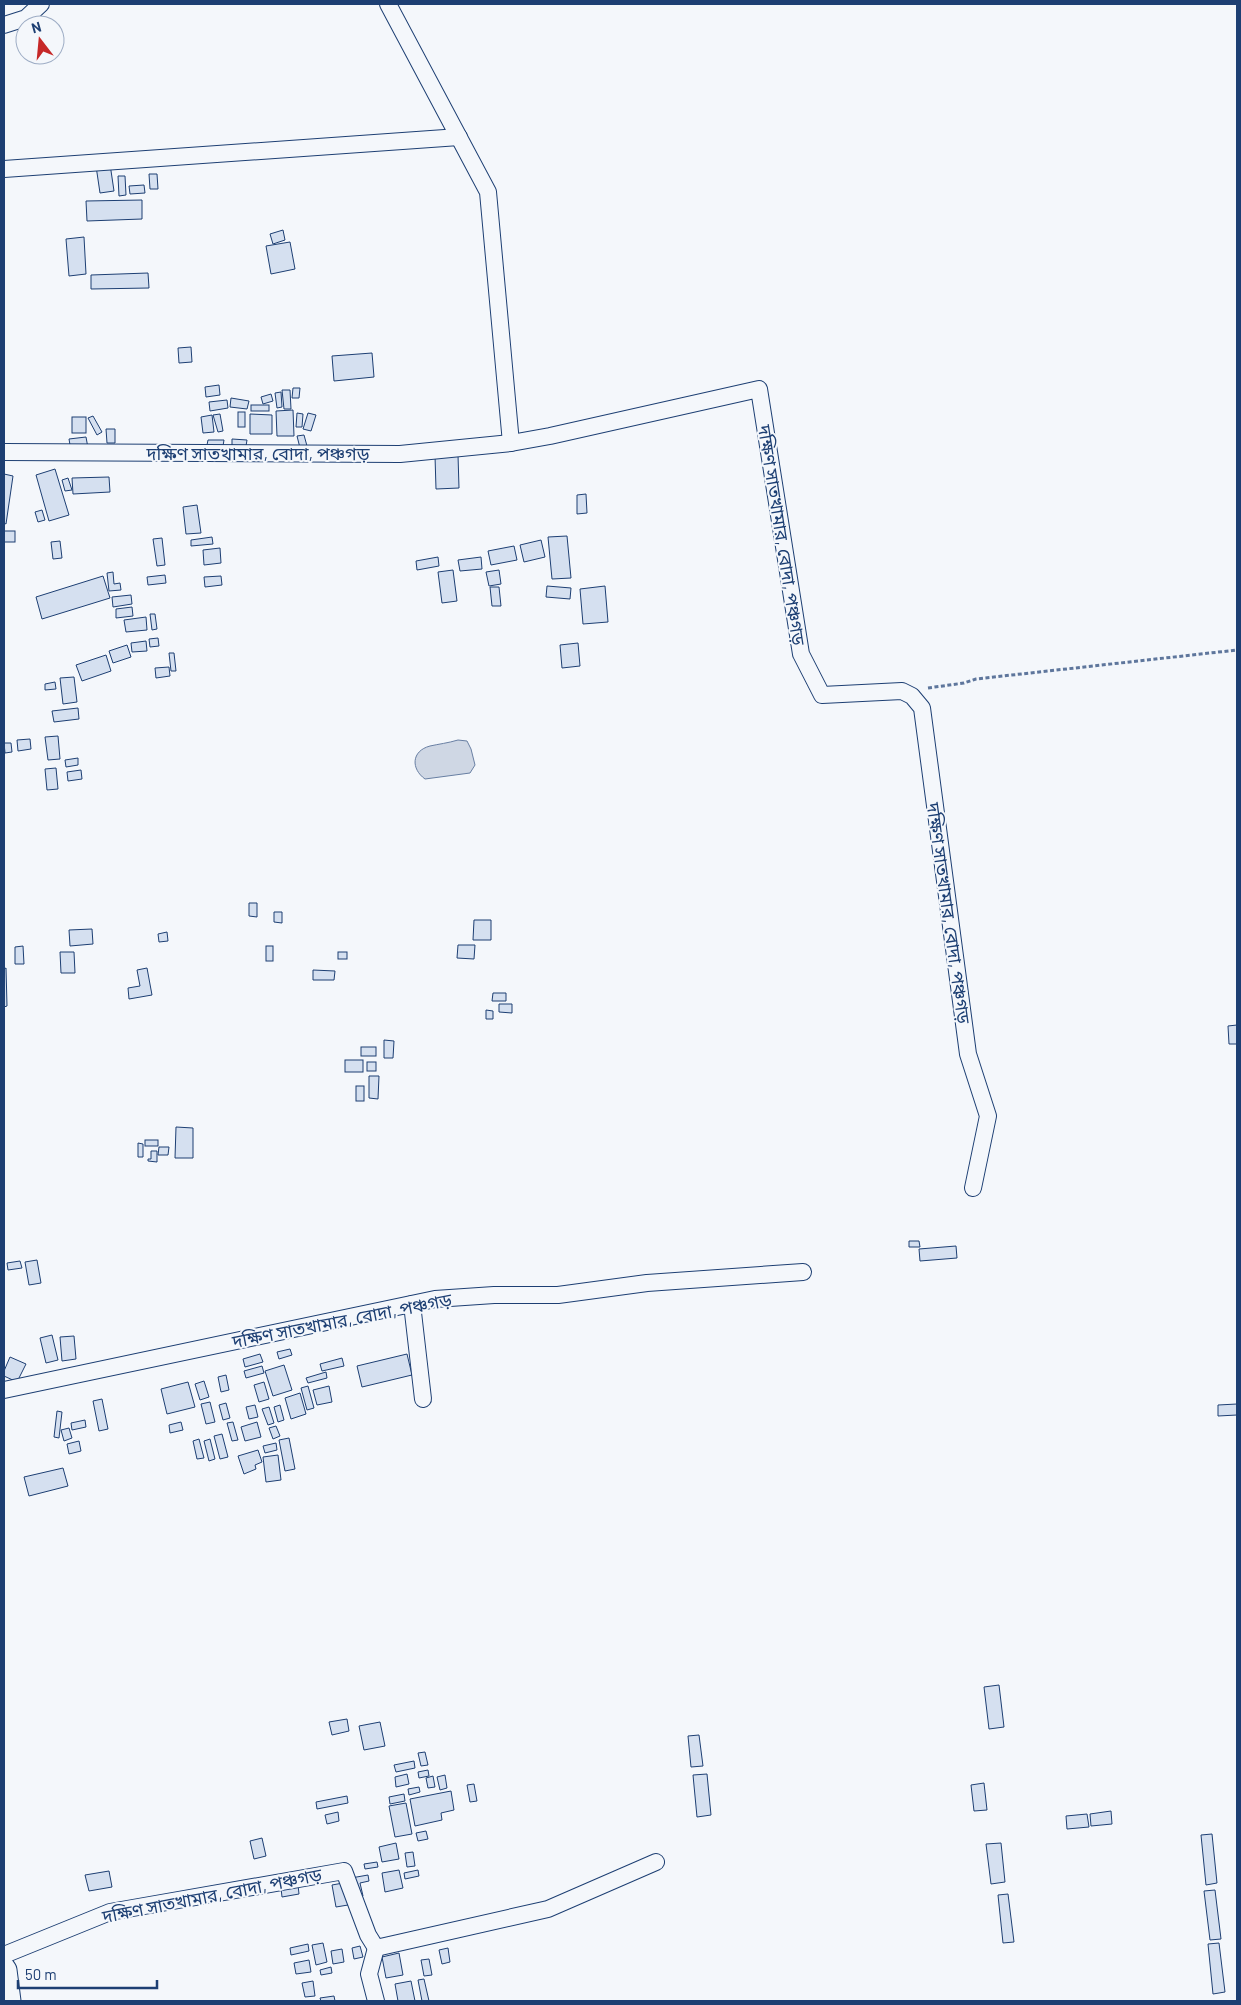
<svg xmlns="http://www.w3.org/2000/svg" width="1241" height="2005" font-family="Barlow,'Noto Sans Bengali',sans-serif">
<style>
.water{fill:#cfd7e4;stroke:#687fa3}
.building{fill:#d5e0f0;stroke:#1d3f73}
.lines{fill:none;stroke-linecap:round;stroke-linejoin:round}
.minor-casing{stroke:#1d3f73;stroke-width:18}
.tertiary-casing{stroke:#1d3f73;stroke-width:23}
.path{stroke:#5e769c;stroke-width:3;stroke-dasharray:4 2.5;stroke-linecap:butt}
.minor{stroke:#f4f7fb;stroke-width:16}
.tertiary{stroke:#f4f7fb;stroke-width:21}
.labels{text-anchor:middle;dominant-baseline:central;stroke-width:4;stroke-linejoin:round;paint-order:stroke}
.street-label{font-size:18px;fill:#1d3f73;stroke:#f4f7fb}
</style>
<rect width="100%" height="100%" fill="#f4f7fb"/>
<path class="water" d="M 458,740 L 467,741 L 471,749 L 475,765 L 470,773 L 425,779 C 411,769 411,751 430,746 C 439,744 448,743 458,740 Z"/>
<g class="building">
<polygon points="110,164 114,191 100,193 96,166"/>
<polygon points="149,174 157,174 158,189 150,189"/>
<polygon points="118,176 125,176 126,195 119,196"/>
<polygon points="144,185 145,193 130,194 129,186"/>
<polygon points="142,200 142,219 87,221 86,201"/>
<polygon points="283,230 285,240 273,244 270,234"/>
<polygon points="84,237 86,274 69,276 66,239"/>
<polygon points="290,242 295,269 271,274 266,246"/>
<polygon points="148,273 149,288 91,289 91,275"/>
<polygon points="191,347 192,362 179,363 178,348"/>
<polygon points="372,353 374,377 334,381 332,356"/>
<polygon points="219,385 220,395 206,397 205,387"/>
<polygon points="293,388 300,388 299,398 292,398"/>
<polygon points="282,390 290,390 291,409 284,409"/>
<polygon points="281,392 282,407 277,408 275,393"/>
<polygon points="271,394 273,401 263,404 261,397"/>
<polygon points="231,398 249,401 247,409 230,407"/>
<polygon points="227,400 228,408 210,411 209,402"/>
<rect x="251" y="405" width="18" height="6"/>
<polygon points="293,410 294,436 277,436 276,411"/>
<rect x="238" y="412" width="7" height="15"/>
<polygon points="297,413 303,414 302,427 296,427"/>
<polygon points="308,413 316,415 311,431 303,429"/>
<polygon points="220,414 223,431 218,432 213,415"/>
<polygon points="250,414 272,415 272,434 250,434"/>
<polygon points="212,415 214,432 203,433 201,417"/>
<polygon points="93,416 102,432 97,435 88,418"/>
<rect x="72" y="417" width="14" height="16"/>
<polygon points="106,429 115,429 115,443 107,443"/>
<polygon points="304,435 307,446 300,448 297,436"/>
<polygon points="86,437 88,448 71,451 69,439"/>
<polygon points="232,439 247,440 246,446 232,446"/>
<polygon points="208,440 224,440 223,446 207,445"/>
<polygon points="458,455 459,488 436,489 435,456"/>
<polygon points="55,469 69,515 49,521 36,475"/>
<polygon points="4,474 13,476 6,524 4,523"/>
<polygon points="109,477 110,492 73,494 72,478"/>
<polygon points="68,478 72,490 65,491 62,480"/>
<polygon points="586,494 587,513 577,514 577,495"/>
<polygon points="197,505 201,533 186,534 183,507"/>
<polygon points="42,510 45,520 38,522 35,512"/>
<rect x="4" y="531" width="11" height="11"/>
<polygon points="567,536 571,578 552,579 548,537"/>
<polygon points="212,537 213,544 191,546 191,540"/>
<polygon points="162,538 165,565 157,566 153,539"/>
<polygon points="541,540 545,557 524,562 520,545"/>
<polygon points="60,541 62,558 53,559 51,542"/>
<polygon points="514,546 517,560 491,565 488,551"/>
<polygon points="220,548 221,563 204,565 203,550"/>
<polygon points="438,557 439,566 417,570 416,561"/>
<polygon points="481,557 482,569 460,571 458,560"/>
<polygon points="453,570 457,601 442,603 438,572"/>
<polygon points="499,570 501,584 489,586 486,572"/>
<polygon points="113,572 114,584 120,583 121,590 109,591 107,573"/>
<polygon points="165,575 166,583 148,585 147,577"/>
<polygon points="103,576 110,598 42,619 36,597"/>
<polygon points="221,576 222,585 205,587 204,577"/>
<polygon points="547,586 571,588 570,599 546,597"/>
<polygon points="605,586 608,622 583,624 580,589"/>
<polygon points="490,587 499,587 501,606 492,606"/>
<polygon points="131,595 132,604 113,607 112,597"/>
<polygon points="132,607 133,616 116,618 116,609"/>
<polygon points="150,614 155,614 157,629 152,630"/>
<polygon points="146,617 147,630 126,632 124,620"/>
<polygon points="158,638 159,646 150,647 149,639"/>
<polygon points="146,641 147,651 132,652 131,643"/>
<polygon points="578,643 580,666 562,668 560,645"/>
<polygon points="127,645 131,657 113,663 109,651"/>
<polygon points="169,653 174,653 176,671 171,671"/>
<polygon points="106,655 111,671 82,681 76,665"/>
<polygon points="169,667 170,676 156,678 155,668"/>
<polygon points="74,677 77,702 63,704 60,678"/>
<polygon points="55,682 56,689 45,690 45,684"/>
<polygon points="78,708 79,719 54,722 52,711"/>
<polygon points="58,736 60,759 48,760 45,737"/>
<polygon points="30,739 31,749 18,751 17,740"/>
<polygon points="4,743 11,743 12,752 5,753"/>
<polygon points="78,758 78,765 66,767 65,760"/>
<polygon points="56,768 58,789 47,790 45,769"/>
<polygon points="81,770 82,779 68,781 67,772"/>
<polygon points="249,903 257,903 257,917 249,916"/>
<polygon points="274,912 282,912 282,923 274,922"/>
<polygon points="474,920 491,920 491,940 473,940"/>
<polygon points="92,929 93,944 70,946 69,930"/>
<polygon points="167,932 168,941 159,942 158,934"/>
<polygon points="458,945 475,945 474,959 457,958"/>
<polygon points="23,946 24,964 15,964 15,947"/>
<rect x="266" y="946" width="7" height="15"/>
<polygon points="60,952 74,952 75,973 61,973"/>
<rect x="338" y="952" width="9" height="7"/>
<polygon points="6,968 7,1006 4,1007 4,969"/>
<polygon points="147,968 152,995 129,999 128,988 140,986 137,970"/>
<polygon points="313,970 335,971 334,980 313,980"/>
<polygon points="493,993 506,993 506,1001 492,1001"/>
<polygon points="499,1004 512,1004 512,1013 499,1012"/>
<polygon points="486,1010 493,1011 493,1019 486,1019"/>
<polygon points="1237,1025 1237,1044 1229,1044 1228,1026"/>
<polygon points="384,1040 394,1041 393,1058 384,1058"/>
<rect x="361" y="1047" width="15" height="9"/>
<rect x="345" y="1060" width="18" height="12"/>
<rect x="367" y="1062" width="9" height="9"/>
<polygon points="369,1076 379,1076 378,1099 369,1098"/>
<rect x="356" y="1086" width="8" height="15"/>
<polygon points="176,1127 193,1128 193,1158 175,1158"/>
<rect x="145" y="1140" width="13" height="6"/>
<polygon points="138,1143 143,1144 143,1157 138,1157"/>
<polygon points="159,1147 169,1147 168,1155 158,1155"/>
<polygon points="151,1151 157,1151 157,1162 148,1161 148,1159 151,1159"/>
<polygon points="909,1241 919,1241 920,1247 909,1247"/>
<polygon points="956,1246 957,1258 920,1261 919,1249"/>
<polygon points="37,1260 41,1283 29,1285 25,1262"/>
<polygon points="20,1261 22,1268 8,1270 7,1263"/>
<polygon points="52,1335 58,1360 46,1363 40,1338"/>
<polygon points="74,1336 76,1359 62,1361 60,1337"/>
<polygon points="290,1349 292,1355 279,1359 277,1352"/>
<polygon points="260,1354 263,1362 245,1367 243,1359"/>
<polygon points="407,1354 412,1375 362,1387 357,1366"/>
<polygon points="10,1357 26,1364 17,1382 4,1376 4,1371"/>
<polygon points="342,1358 344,1366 322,1371 320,1364"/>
<polygon points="284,1365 292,1390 273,1396 265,1371"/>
<polygon points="262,1366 264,1373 246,1378 244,1371"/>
<polygon points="326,1372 327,1378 308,1383 306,1378"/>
<polygon points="226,1375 229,1390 221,1392 218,1377"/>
<polygon points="204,1381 209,1397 200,1400 195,1384"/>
<polygon points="188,1382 195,1407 167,1414 161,1389"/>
<polygon points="264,1382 269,1399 259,1402 254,1385"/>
<polygon points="308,1386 314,1408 307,1410 301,1388"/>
<polygon points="329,1386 332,1402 317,1405 313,1390"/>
<polygon points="300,1393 306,1414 291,1419 285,1398"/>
<polygon points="102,1399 108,1429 99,1431 93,1401"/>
<polygon points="210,1402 215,1422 206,1424 201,1404"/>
<polygon points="226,1403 230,1418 223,1420 219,1405"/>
<polygon points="1237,1404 1237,1415 1218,1416 1218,1405"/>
<polygon points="255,1405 258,1417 249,1419 246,1407"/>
<polygon points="280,1405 284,1420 278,1422 274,1407"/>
<polygon points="269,1407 274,1423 268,1425 262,1409"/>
<polygon points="57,1411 62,1412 59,1438 54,1437"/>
<polygon points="85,1420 86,1427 72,1430 71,1423"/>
<polygon points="181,1422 183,1430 170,1433 169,1425"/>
<polygon points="233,1422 238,1440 232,1441 227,1423"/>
<polygon points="257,1422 261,1437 245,1441 241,1427"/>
<polygon points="276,1426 280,1436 273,1439 269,1428"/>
<polygon points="69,1428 72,1438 64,1441 61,1430"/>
<polygon points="222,1434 228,1457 220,1459 214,1436"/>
<polygon points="289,1438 295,1469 285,1471 279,1440"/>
<polygon points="199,1439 204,1458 197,1459 193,1441"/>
<polygon points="210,1439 215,1459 209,1461 204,1441"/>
<polygon points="79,1441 81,1451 69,1454 67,1444"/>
<polygon points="276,1443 277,1450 265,1453 263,1446"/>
<polygon points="258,1450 262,1462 255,1465 256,1469 244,1474 238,1456"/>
<polygon points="278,1455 281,1480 266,1482 263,1457"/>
<polygon points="63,1468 68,1486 29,1496 24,1477"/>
<polygon points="999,1685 1004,1727 989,1729 984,1687"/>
<polygon points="347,1719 349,1731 332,1735 329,1722"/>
<polygon points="380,1722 385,1746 364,1750 359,1726"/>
<polygon points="699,1735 703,1766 691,1767 688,1736"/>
<polygon points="425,1752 428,1765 421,1766 418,1753"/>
<polygon points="414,1761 415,1768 396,1772 394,1765"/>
<polygon points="428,1770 429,1776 419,1778 418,1772"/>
<polygon points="407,1774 409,1784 396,1787 395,1777"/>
<polygon points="707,1774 711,1815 697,1817 693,1775"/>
<polygon points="445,1775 447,1788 440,1790 437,1777"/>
<polygon points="433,1776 435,1787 428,1788 426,1778"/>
<polygon points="984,1783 987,1810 974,1811 971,1785"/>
<polygon points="474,1784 477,1801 470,1802 467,1785"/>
<polygon points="419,1787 420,1792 409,1795 408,1789"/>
<polygon points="451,1791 454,1810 441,1813 442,1820 415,1826 410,1799"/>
<polygon points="404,1794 405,1801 390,1804 389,1797"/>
<polygon points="347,1796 348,1803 317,1809 316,1802"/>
<polygon points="406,1803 412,1834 395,1837 389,1806"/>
<polygon points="1111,1811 1112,1824 1091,1826 1090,1814"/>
<polygon points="338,1812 339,1821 327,1824 325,1815"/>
<polygon points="1087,1814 1089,1827 1067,1829 1066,1816"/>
<polygon points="426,1831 428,1839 418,1841 416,1833"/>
<polygon points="1212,1834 1217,1883 1206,1885 1201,1835"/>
<polygon points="262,1838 266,1856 254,1859 250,1841"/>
<polygon points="396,1843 399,1859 382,1862 379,1847"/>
<polygon points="1001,1843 1005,1882 991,1884 986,1844"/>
<polygon points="413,1852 415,1866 407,1867 405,1853"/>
<polygon points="377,1862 378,1867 365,1869 364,1864"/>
<polygon points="399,1870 403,1888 385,1892 382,1873"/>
<polygon points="418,1870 419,1876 405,1879 404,1873"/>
<polygon points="109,1871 112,1887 89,1891 85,1875"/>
<polygon points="368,1875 369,1881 360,1883 363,1896 355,1898 351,1878"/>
<polygon points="343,1883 348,1905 336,1907 332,1885"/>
<polygon points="298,1885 299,1894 282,1897 281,1888"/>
<polygon points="1215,1890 1221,1939 1210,1940 1204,1891"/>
<polygon points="1008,1894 1014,1942 1003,1943 998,1895"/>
<polygon points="323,1943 327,1962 316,1965 312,1945"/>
<polygon points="1219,1943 1225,1992 1213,1994 1208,1944"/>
<polygon points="308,1944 309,1951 291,1955 290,1948"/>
<polygon points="360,1946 363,1957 354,1959 352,1948"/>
<polygon points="448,1948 450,1962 442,1964 439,1950"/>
<polygon points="342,1949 344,1962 333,1964 331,1951"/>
<polygon points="399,1953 403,1975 386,1978 382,1957"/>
<polygon points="429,1959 432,1975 424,1976 421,1960"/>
<polygon points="309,1960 311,1972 296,1974 294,1963"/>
<polygon points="331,1967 332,1973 321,1975 320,1970"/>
<polygon points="424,1979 429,2001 422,2001 418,1980"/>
<polygon points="313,1981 315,1996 305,1997 302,1983"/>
<polygon points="411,1981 415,2001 398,2001 395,1984"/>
<polygon points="334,1996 335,2001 321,2001 320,1998"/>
</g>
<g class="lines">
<g class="minor-casing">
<g id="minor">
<polyline points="388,4 488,192 511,443"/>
<polyline points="4,25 26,18 41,4"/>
<polyline points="4,169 459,137"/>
<polyline points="4,452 400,454 511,443 550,436 759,389 801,654 822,695 902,691 912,696 922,708 968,1054 988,1116 973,1188"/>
<polyline points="412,1304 423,1399"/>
<polyline points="4,1390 435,1299 494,1295 558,1295 647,1283 803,1272"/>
<polyline points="376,1948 369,1974 376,2001"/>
<polyline points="4,1955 110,1912 344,1871 368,1935 376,1948 548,1909 656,1862"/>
</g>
</g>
<g class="tertiary-casing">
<polyline id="tertiary" points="4,1967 6,1970 10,2001"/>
</g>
<polyline class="path" points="928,688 964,683 976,679 1237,650"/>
<use href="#minor" class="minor"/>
<use href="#tertiary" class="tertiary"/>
</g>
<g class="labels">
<g class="street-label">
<text x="258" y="453">দক্ষিণ সাতখামার, বোদা, পঞ্চগড়</text>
<text transform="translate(782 535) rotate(81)">দক্ষিণ সাতখামার, বোদা, পঞ্চগড়</text>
<text transform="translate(949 913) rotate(82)">দক্ষিণ সাতখামার, বোদা, পঞ্চগড়</text>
<text transform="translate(342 1320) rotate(-11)">দক্ষিণ সাতখামার, বোদা, পঞ্চগড়</text>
<text transform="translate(212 1895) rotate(-11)">দক্ষিণ সাতখামার, বোদা, পঞ্চগড়</text>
</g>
</g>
<rect width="1241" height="2005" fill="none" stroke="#1d3f73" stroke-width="10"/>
<g transform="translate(40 40) rotate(344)"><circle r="24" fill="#f4f7fb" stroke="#9eadc5"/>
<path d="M0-4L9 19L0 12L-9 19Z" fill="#c62828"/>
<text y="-8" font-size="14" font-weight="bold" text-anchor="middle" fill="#1d3f73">N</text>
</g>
<path d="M18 1980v8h139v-8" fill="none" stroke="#1d3f73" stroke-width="2.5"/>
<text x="25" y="1980" font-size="15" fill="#1d3f73" stroke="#f4f7fb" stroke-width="4" paint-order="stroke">50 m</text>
</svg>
